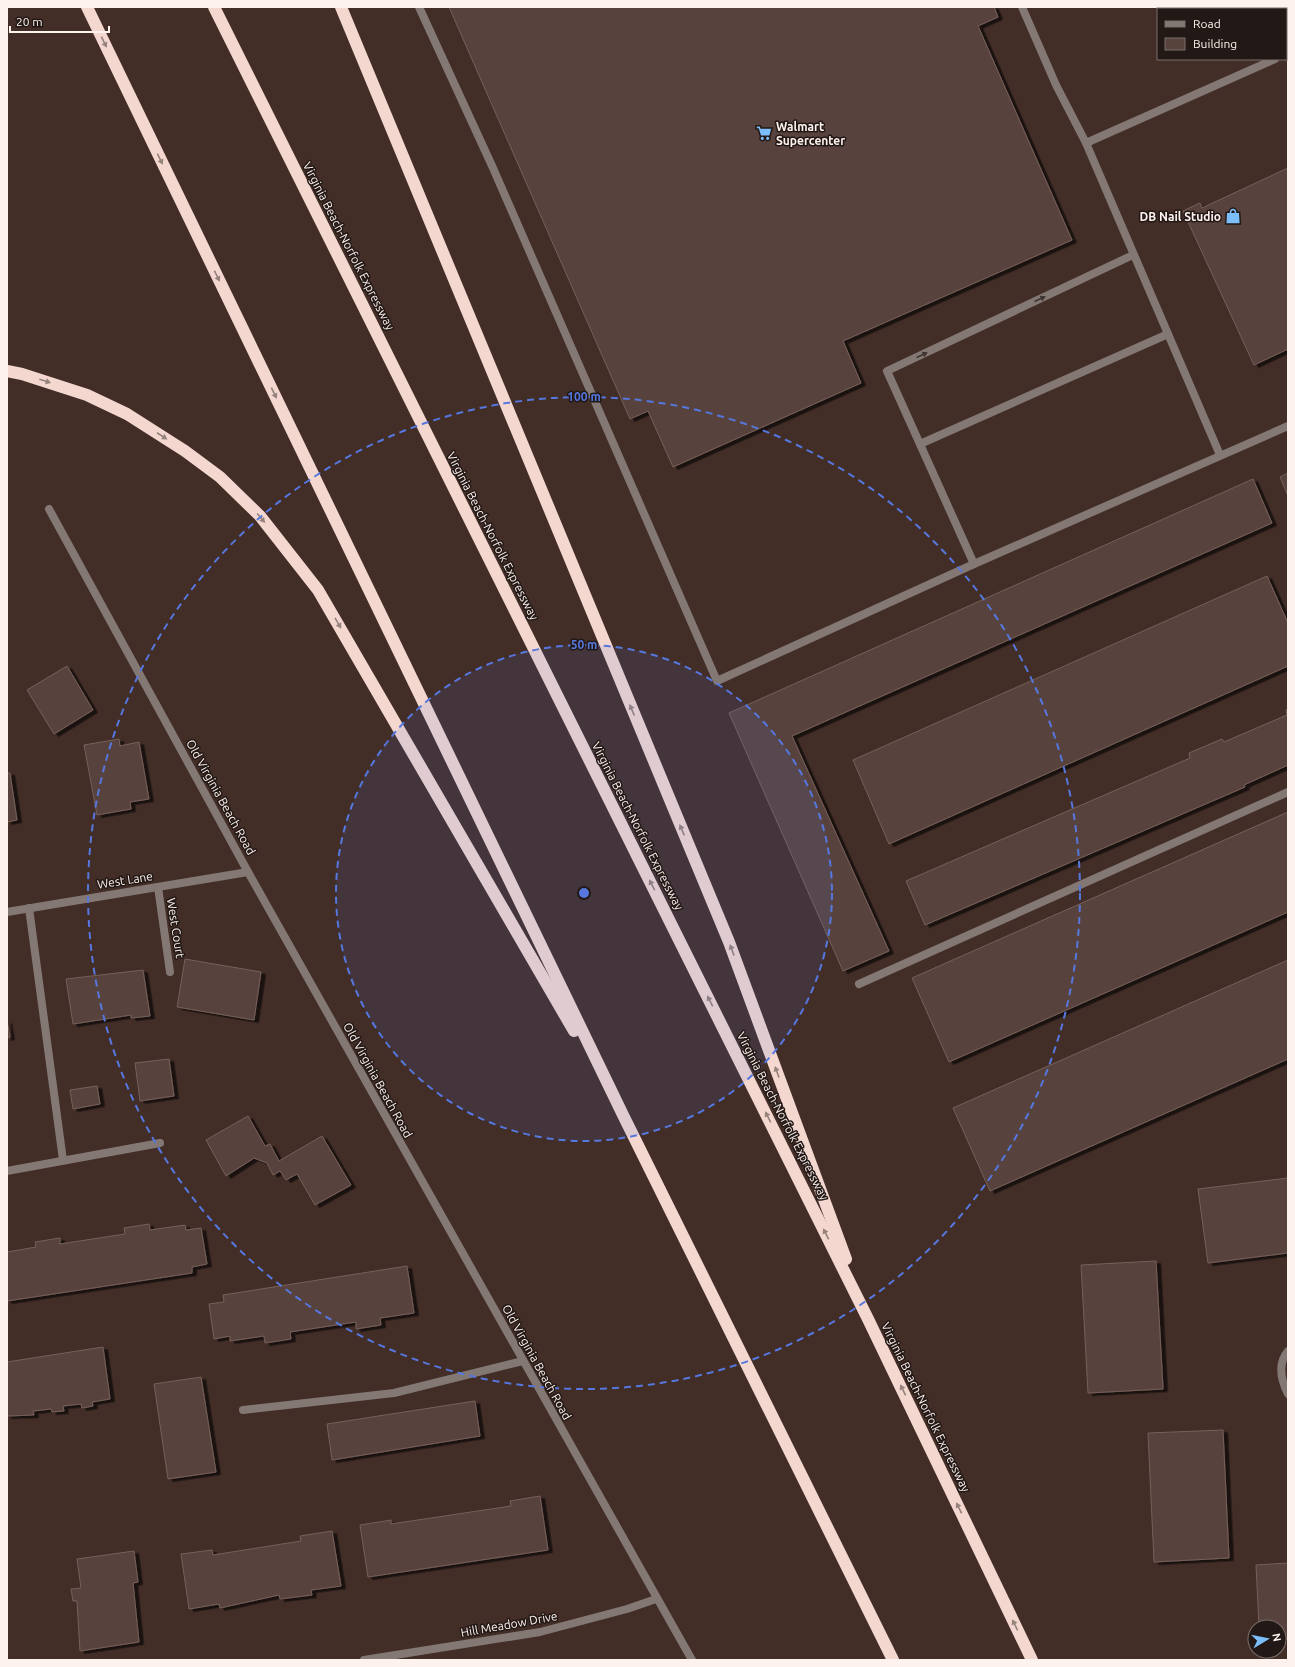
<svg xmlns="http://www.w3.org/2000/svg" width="1295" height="1667" font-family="Ubuntu,sans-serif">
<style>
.building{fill:#58423c;stroke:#776059;filter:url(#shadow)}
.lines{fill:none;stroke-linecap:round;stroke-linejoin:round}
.lane{stroke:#847875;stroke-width:8}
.street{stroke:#847875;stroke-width:8}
.highway{stroke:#f4d8d0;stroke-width:12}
.oneway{fill:#96827c}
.oneway2{fill:#3f3532}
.ring{fill:none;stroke:#5577de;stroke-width:2;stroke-dasharray:7 5}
.labels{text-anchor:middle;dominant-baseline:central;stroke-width:3;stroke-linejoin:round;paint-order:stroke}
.poi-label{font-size:12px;font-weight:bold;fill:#fef2ef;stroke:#221815;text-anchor:start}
.street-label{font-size:12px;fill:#fef2ef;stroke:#221815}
.centre{fill:#5577de;stroke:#221815;stroke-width:2}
.ring-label{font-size:12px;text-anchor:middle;font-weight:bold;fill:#5577de;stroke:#221815;stroke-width:3;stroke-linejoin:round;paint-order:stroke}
</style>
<defs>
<filter id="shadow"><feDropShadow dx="4.5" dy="2.5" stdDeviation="0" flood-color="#0009"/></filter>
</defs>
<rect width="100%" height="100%" fill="#422d27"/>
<g class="building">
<polygon points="449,7 994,7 998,17 978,26 1072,240 843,341 861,383 673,467 648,411 630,419"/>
<polygon points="1288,168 1288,349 1254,365 1183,211 1200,203 1202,208"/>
<polygon points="1288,473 1288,496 1280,477"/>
<polygon points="1253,479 1272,523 792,736 889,951 843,971 729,713"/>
<polygon points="1267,576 1288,623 1288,666 889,844 853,760"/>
<polygon points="67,666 93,710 54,734 27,690"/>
<polygon points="1288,709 1288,765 1244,785 1245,787 925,925 906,881 1190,758 1189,753 1222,739 1224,742 1287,715 1286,710"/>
<polygon points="119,739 120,746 139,742 149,799 130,802 131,809 97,815 84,745"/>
<polygon points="7,773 10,773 17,820 7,822"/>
<polygon points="1288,812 1288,912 949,1062 912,978"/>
<polygon points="185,959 261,972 254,1020 177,1007"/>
<polygon points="1288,960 1288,1059 990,1191 953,1108"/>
<polygon points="143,970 150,1016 131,1018 131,1015 73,1024 66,979"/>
<polygon points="7,1021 10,1037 7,1038"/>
<polygon points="169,1059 174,1096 140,1101 135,1063"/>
<polygon points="97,1086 100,1104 73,1109 70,1090"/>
<polygon points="248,1116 265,1146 270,1144 279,1161 322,1136 351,1185 315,1205 297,1174 286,1180 280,1171 273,1175 267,1163 254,1158 226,1176 206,1140"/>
<polygon points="1288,1178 1288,1253 1208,1263 1198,1189"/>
<polygon points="149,1224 150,1230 185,1225 186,1230 201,1228 207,1264 192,1267 192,1273 7,1301 7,1252 36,1247 35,1242 60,1238 60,1244 125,1234 124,1228"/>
<polygon points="1156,1261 1163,1389 1088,1393 1081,1265"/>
<polygon points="407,1266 414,1313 380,1318 381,1325 356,1329 356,1322 290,1332 291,1339 265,1343 264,1336 230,1341 230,1336 214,1339 209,1304 224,1302 223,1295"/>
<polygon points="103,1347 110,1399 92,1402 93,1406 82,1408 81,1404 63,1406 64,1411 52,1412 51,1409 33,1411 34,1415 7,1416 7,1362"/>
<polygon points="201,1377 216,1472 168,1479 154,1384"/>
<polygon points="475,1401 480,1436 332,1460 327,1424"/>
<polygon points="1223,1430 1229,1558 1154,1562 1148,1433"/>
<polygon points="540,1496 548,1550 368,1577 360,1525 391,1520 391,1524 511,1506 510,1501"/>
<polygon points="332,1531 341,1586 311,1590 312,1595 280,1599 279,1595 220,1608 219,1604 189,1609 181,1554 212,1550 213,1555 301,1541 300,1536"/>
<polygon points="134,1551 138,1582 133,1583 139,1642 80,1651 77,1601 73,1601 71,1589 81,1588 77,1559"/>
<polygon points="1288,1563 1288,1639 1279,1639 1279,1627 1259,1627 1256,1565"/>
</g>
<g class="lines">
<g class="lane">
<polyline points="419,7 493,168 717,681 974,564 1288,426"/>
<polyline points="1022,7 1056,85 1086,143 1220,455"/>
<polyline points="1286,54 1288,53"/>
<polyline points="1086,143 1275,59"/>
<polyline points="920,444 1168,334"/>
<polyline points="974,564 887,371 1133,255"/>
<polyline points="29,908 63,1160"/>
<polyline points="859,984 1288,792"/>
<polyline points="7,1171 160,1143"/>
<path d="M 1288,1351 C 1277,1364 1281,1380 1288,1394"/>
</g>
<g class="street">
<polyline points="49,509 248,872 692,1660"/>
<polyline points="158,887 170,972"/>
<polyline points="7,912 248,872"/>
<polyline points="243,1410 394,1393 523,1361"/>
<polyline points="364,1660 540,1632 627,1609 656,1599"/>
</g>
<g class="highway">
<polyline points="87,7 623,1115 893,1660"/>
<polyline points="214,7 868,1319 1032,1660"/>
<polyline points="341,7 729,942 846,1259"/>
<polyline points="7,371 22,374 87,395 127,414 185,451 220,477 260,516 318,590 574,1031"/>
</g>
</g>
<defs><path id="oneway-solid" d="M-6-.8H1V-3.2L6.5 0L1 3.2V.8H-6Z"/></defs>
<g class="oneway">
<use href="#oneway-solid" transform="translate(104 42) rotate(64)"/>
<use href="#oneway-solid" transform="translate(160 159) rotate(64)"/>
<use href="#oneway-solid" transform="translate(217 276) rotate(64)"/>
<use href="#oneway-solid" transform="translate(45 381) rotate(18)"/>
<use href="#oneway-solid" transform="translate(274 393) rotate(64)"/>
<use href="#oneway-solid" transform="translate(162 436) rotate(33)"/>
<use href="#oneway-solid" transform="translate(261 518) rotate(50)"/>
<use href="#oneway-solid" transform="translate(338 623) rotate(60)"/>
<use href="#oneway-solid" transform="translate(632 710) rotate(-113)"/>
<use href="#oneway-solid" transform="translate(682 830) rotate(-113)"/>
<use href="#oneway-solid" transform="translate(652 885) rotate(-117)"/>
<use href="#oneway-solid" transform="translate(732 950) rotate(-110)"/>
<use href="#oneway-solid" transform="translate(710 1001) rotate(-117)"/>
<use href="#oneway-solid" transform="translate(777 1072) rotate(-110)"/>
<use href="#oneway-solid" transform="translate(768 1117) rotate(-117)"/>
<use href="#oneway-solid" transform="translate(826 1234) rotate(-117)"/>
<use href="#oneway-solid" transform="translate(903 1390) rotate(-116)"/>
<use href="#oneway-solid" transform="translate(959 1508) rotate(-116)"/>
<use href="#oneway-solid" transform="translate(1015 1625) rotate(-116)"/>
</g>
<g class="oneway2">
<use href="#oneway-solid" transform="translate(1040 299) rotate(-25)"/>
<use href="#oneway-solid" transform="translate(922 355) rotate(-25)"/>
</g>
<circle cx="584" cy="893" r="248" fill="#5577de" fill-opacity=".12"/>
<g class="ring">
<circle cx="584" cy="893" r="248"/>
<circle cx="584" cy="893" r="496"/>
</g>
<defs>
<g id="supermarket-bare" transform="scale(1.2)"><path d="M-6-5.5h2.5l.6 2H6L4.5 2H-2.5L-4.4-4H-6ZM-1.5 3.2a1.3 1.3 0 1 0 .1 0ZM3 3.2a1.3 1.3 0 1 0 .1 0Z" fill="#7cbef9" stroke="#221815" stroke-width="2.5" paint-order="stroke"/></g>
<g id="shop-bare" transform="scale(1.2)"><path d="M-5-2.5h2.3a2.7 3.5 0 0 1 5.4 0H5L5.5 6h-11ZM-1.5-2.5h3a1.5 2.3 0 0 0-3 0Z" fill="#7cbef9" stroke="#221815" stroke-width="2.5" paint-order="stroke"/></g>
</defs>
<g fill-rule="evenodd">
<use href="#supermarket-bare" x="764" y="133"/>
<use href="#shop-bare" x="1233" y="216"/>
</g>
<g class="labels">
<g class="poi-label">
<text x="776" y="126">Walmart<tspan x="776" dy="14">Supercenter</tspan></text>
<text x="1221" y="216" text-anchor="end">DB Nail Studio</text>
</g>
<g class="street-label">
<text transform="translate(349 246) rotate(63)">Virginia Beach-Norfolk Expressway</text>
<text transform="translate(493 536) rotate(63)">Virginia Beach-Norfolk Expressway</text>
<text transform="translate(221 797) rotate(61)">Old Virginia Beach Road</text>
<text transform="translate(638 826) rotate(63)">Virginia Beach-Norfolk Expressway</text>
<text transform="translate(125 880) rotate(-9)">West Lane</text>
<text transform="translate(176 928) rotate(81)">West Court</text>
<text transform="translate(378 1080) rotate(61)">Old Virginia Beach Road</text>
<text transform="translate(783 1116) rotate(63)">Virginia Beach-Norfolk Expressway</text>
<text transform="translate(537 1362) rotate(61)">Old Virginia Beach Road</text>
<text transform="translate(926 1407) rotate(64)">Virginia Beach-Norfolk Expressway</text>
<text transform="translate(509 1624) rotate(-10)">Hill Meadow Drive</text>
</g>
</g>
<circle cx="584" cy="893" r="6" class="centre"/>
<g class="ring-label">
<text x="584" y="401">100 m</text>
<text x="584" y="649">50 m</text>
</g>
<rect width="1295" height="1667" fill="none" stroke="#fef2ef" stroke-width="16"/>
<rect x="1157" y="8" width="130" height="52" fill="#221815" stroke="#7a6f6c"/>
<rect x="1165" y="21" width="20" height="6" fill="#847875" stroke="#7a6f6c"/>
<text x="1193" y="28" font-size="12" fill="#fef2ef">Road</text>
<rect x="1165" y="38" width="20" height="12" fill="#58423c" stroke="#7a6f6c"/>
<text x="1193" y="48" font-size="12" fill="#fef2ef">Building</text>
<g transform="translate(1267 1639) rotate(80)"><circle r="19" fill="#221815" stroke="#7a6f6c"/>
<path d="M0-3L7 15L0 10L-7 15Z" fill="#7cbef9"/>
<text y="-6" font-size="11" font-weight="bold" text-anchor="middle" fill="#fef2ef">N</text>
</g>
<path d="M10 26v6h99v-6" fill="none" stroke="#fef2ef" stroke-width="2"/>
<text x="16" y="26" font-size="12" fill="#fef2ef" stroke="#221815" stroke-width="3" paint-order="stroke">20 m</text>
</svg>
